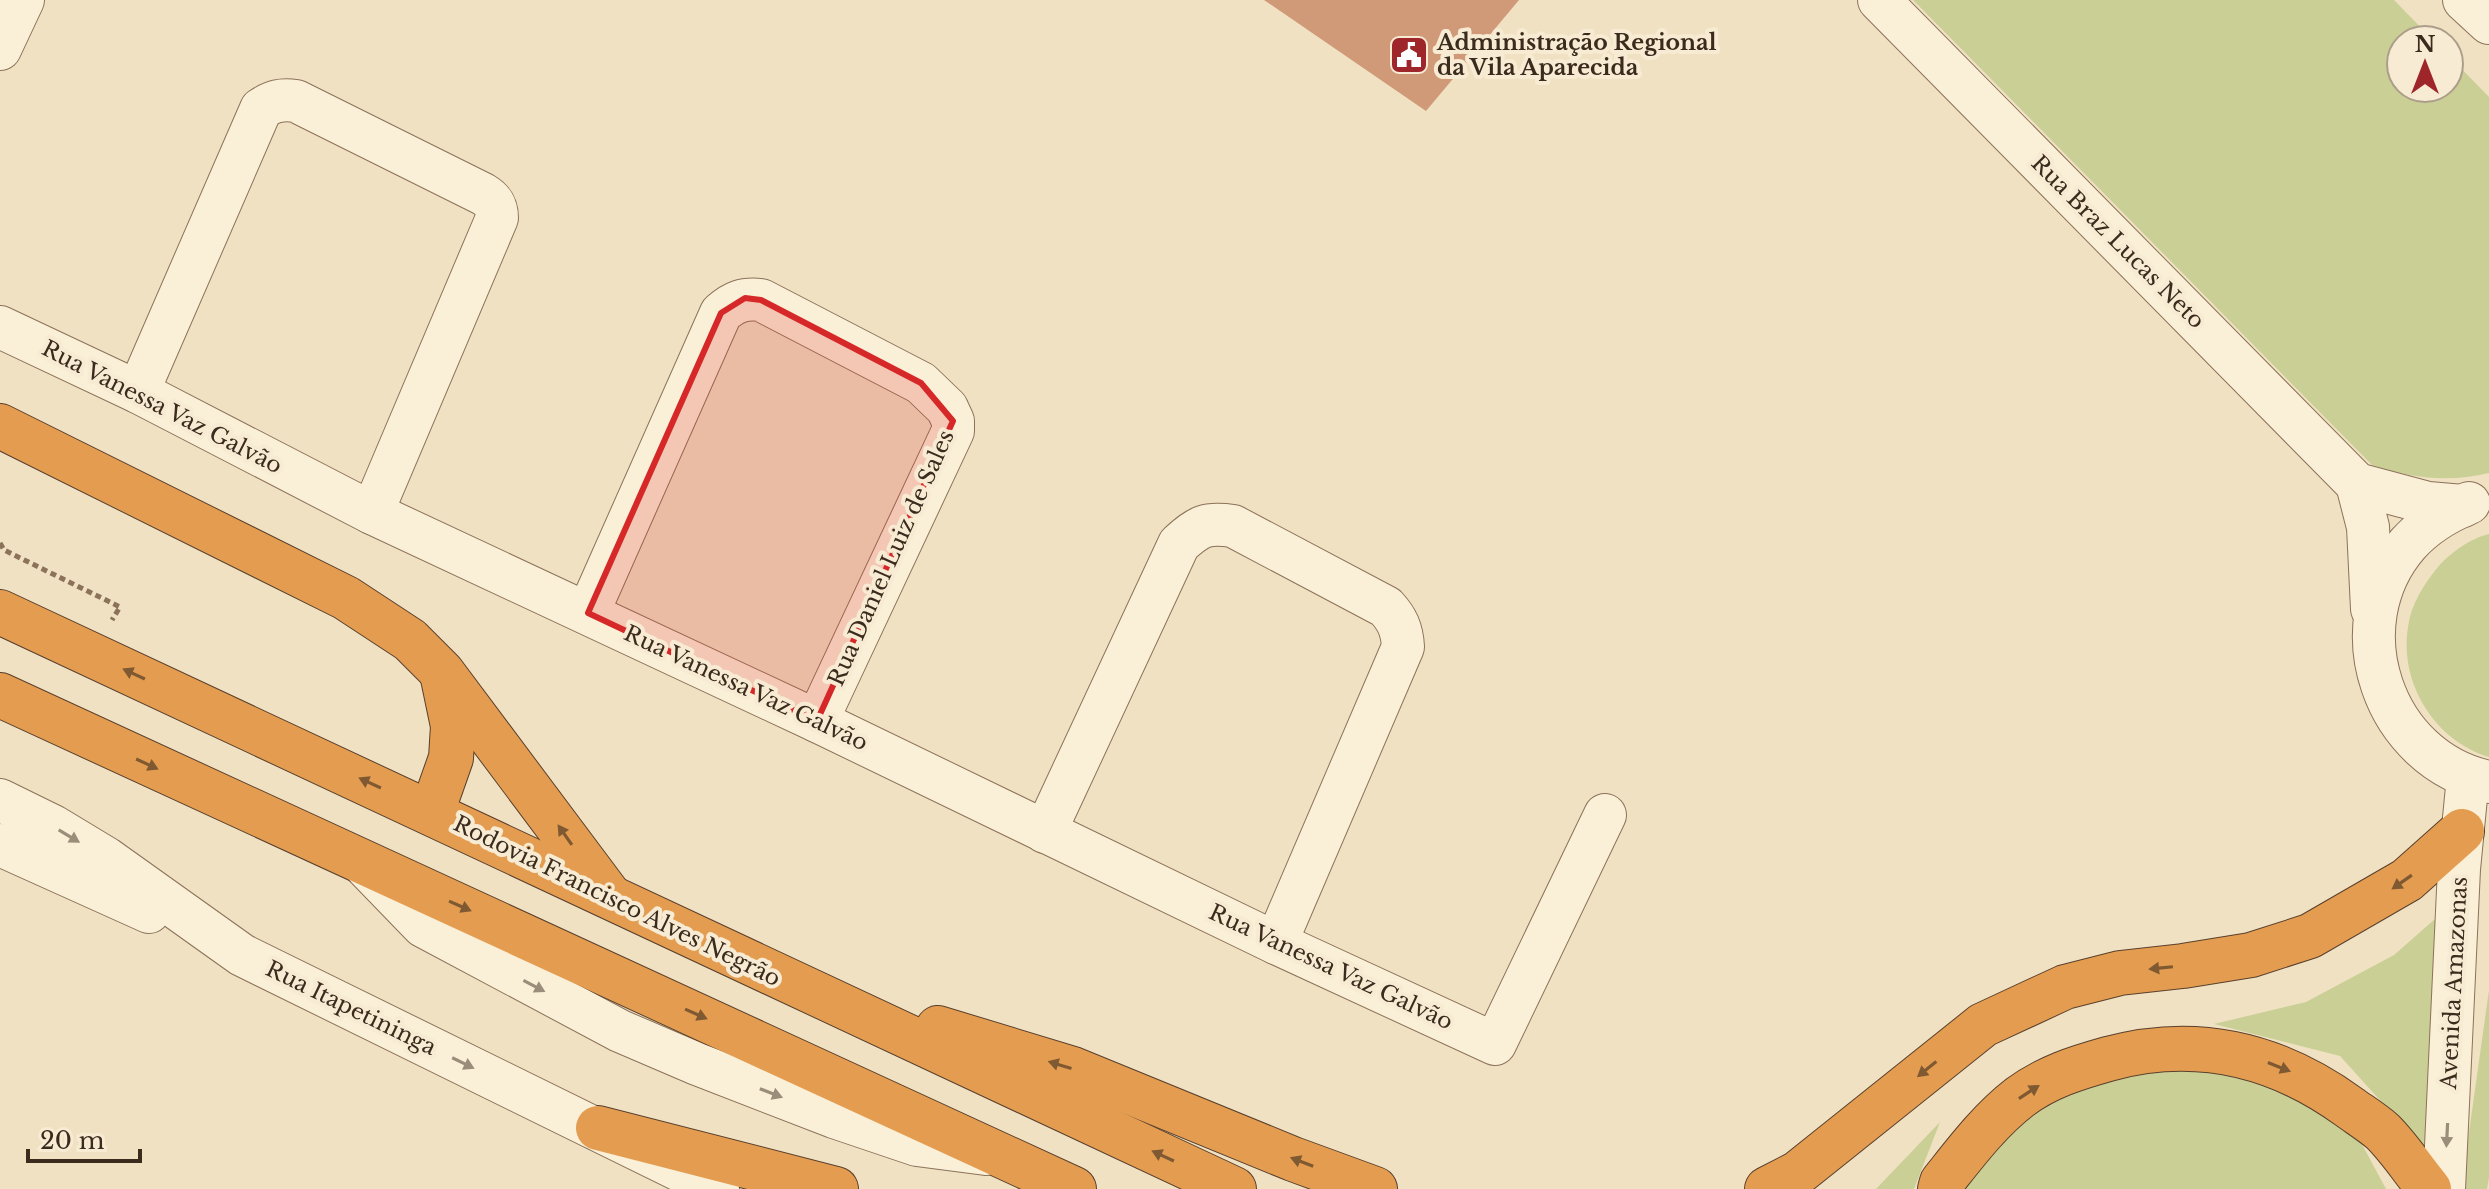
<svg xmlns="http://www.w3.org/2000/svg" width="2489" height="1189" font-family="'Libre Baskerville',serif">
<style>
.green{fill:#cacf96}
.building{fill:#d09977}
.lines{fill:none;stroke-linecap:round;stroke-linejoin:round}
.minor-casing{stroke:#8c7259;stroke-width:44}
.highway-casing{stroke:#59402d;stroke-width:46}
.path{stroke:#8c7259;stroke-width:5;stroke-dasharray:6 4;stroke-linecap:butt}
.minor{stroke:#faefd7;stroke-width:42}
.highway{stroke:#e49d50;stroke-width:44}
.oneway{fill:#7f5931}
.oneway2{fill:#9a8d7a}
.marked{fill:#d62828;fill-opacity:0.2;stroke:#d62828;stroke-width:6;stroke-linejoin:round}
.labels{text-anchor:middle;dominant-baseline:central;stroke-width:8;stroke-linejoin:round;paint-order:stroke}
.poi-label{font-size:22px;font-weight:bold;fill:#3b2b1d;stroke:#f7ebd3;text-anchor:start}
.street-label{font-size:22px;fill:#3b2b1d;stroke:#f7ebd3}
</style>
<rect width="100%" height="100%" fill="#f0e1c3"/>
<g class="green">
<path d="M 1913,0 L 2394,0 L 2433,40 L 2401,40 L 2401,88 L 2449,88 L 2449,56 L 2489,97 L 2489,473 C 2448,483 2411,478 2372,465 Z"/>
<path d="M 2489,534 L 2489,757 C 2435,741 2399,683 2408,627 C 2411,604 2424,584 2438,567 C 2450,553 2471,538 2489,534 Z"/>
<polygon points="2443,912 2424,1149 2340,1056 2214,1024 2306,1002 2394,955"/>
<polygon points="2489,990 2489,1178 2487,1189 2461,1189"/>
<polygon points="2185,1064 2281,1085 2357,1135 2386,1189 1961,1189 2004,1131 2088,1080"/>
<polygon points="1940,1122 1914,1189 1876,1189"/>
</g>
<polygon class="building" points="1264,0 1519,0 1426,111"/>
<g class="lines">
<g class="minor-casing">
<g id="minor">
<polyline points="1879,0 2357,484 2428,503 2463,506"/>
<polyline points="2464,0 2489,23"/>
<polyline points="0,49 23,0"/>
<polyline points="0,327 138,392 372,513 817,721 1276,943 1495,1044 1605,815"/>
<path d="M 138,392 L 261,109 C 273,101 281,99 296,101 L 483,194 C 493,200 497,206 497,218 L 372,513"/>
<polyline points="2357,484 2368,527 2372,609"/>
<path d="M 2469,503 C 2447,512 2425,525 2408,544 C 2337,626 2383,760 2489,782"/>
<path d="M 588,613 L 721,313 C 734,302 743,298 761,300 L 921,383 L 947,408 L 953,421 L 953,431 L 817,721"/>
<polyline points="0,800 53,826 106,858 242,955 718,1189"/>
<path d="M 1045,832 L 1179,544 C 1199,526 1206,522 1233,526 L 1386,607 C 1397,619 1402,629 1403,647 L 1276,943"/>
<polyline points="0,845 149,912"/>
<polyline points="363,864 423,926 620,1031 697,1064 834,1117 917,1145 986,1154"/>
<polyline points="2444,1189 2459,869 2468,777"/>
</g>
</g>
<g class="highway-casing">
<g id="highway">
<polyline points="0,426 346,598 410,640 442,672 608,894"/>
<polyline points="0,612 1234,1189"/>
<polyline points="0,695 1074,1189"/>
<polyline points="432,812 451,758 453,726 443,678"/>
<polyline points="938,1028 1073,1069 1293,1159 1375,1189"/>
<polyline points="598,1128 836,1189"/>
<polyline points="1767,1189 1798,1173 1983,1025 2065,987 2120,973 2183,966 2251,955 2310,936 2407,880 2462,831"/>
<path d="M 1940,1189 L 1942,1182 C 1966,1152 1989,1121 2020,1097 C 2047,1077 2076,1068 2108,1059 C 2196,1035 2276,1054 2349,1107 C 2360,1115 2373,1123 2383,1132 C 2400,1149 2414,1171 2429,1189"/>
</g>
</g>
<polyline class="path" points="0,543 4,550 120,607 112,620"/>
<use href="#minor" class="minor"/>
<use href="#highway" class="highway"/>
</g>
<defs><path id="oneway-solid" d="M-6-.8H1V-3.2L6.5 0L1 3.2V.8H-6Z" transform="scale(2)"/></defs>
<g class="oneway">
<use href="#oneway-solid" transform="translate(134 674) rotate(-155)"/>
<use href="#oneway-solid" transform="translate(147 764) rotate(25)"/>
<use href="#oneway-solid" transform="translate(370 783) rotate(-155)"/>
<use href="#oneway-solid" transform="translate(565 835) rotate(-125)"/>
<use href="#oneway-solid" transform="translate(2402 882) rotate(145)"/>
<use href="#oneway-solid" transform="translate(460 906) rotate(24)"/>
<use href="#oneway-solid" transform="translate(2161 968) rotate(174)"/>
<use href="#oneway-solid" transform="translate(696 1014) rotate(24)"/>
<use href="#oneway-solid" transform="translate(1060 1065) rotate(-163)"/>
<use href="#oneway-solid" transform="translate(2279 1067) rotate(22)"/>
<use href="#oneway-solid" transform="translate(1927 1069) rotate(141)"/>
<use href="#oneway-solid" transform="translate(2029 1092) rotate(-33)"/>
<use href="#oneway-solid" transform="translate(1163 1156) rotate(-155)"/>
<use href="#oneway-solid" transform="translate(1302 1162) rotate(-159)"/>
</g>
<g class="oneway2">
<use href="#oneway-solid" transform="translate(69 836) rotate(31)"/>
<use href="#oneway-solid" transform="translate(534 986) rotate(28)"/>
<use href="#oneway-solid" transform="translate(463 1063) rotate(26)"/>
<use href="#oneway-solid" transform="translate(771 1093) rotate(21)"/>
<use href="#oneway-solid" transform="translate(2447 1135) rotate(93)"/>
</g>
<path class="marked" d="M 745,298 L 761,300 L 921,383 L 953,421 L 817,721 L 588,613 L 721,313 Z"/>
<defs>
<g id="civic-square" transform="scale(2)"><rect x="-9" y="-9" width="18" height="18" rx="4" fill="#9e252a" stroke="#f7ebd3"/><path d="M-.6-6.5H3V-4.5H.6V-3L4-1V1h2V6H-6V1h2V-1L-.6-3ZM-1.2 2.5V6h2.4V2.5Z" fill="#fff"/></g>
</defs>
<g fill-rule="evenodd">
<use href="#civic-square" x="1409" y="55"/>
</g>
<g class="labels">
<g class="poi-label">
<text x="1437" y="42">Administração Regional<tspan x="1437" dy="25">da Vila Aparecida</tspan></text>
</g>
<g class="street-label">
<text transform="translate(2118 242) rotate(45)">Rua Braz Lucas Neto</text>
<text transform="translate(162 407) rotate(27)">Rua Vanessa Vaz Galvão</text>
<text transform="translate(891 558) rotate(-66)">Rua Daniel Luiz de Sales</text>
<text transform="translate(746 688) rotate(25)">Rua Vanessa Vaz Galvão</text>
<text transform="translate(617 901) rotate(26)">Rodovia Francisco Alves Negrão</text>
<text transform="translate(1331 967) rotate(25)">Rua Vanessa Vaz Galvão</text>
<text transform="translate(2454 983) rotate(-87)">Avenida Amazonas</text>
<text transform="translate(351 1008) rotate(26)">Rua Itapetininga</text>
</g>
</g>
<g transform="translate(2425 64)"><circle r="38" fill="#f7ebd3" stroke="#ac9e8a" stroke-width="2"/>
<path d="M0-6L14 30L0 20L-14 30Z" fill="#9e252a"/>
<text y="-12" font-size="22" font-weight="bold" text-anchor="middle" fill="#3b2b1d">N</text>
</g>
<path d="M28 1149v12h112v-12" fill="none" stroke="#3b2b1d" stroke-width="4"/>
<text x="40" y="1149" font-size="24" fill="#3b2b1d" stroke="#f7ebd3" stroke-width="6" paint-order="stroke">20 m</text>
</svg>
